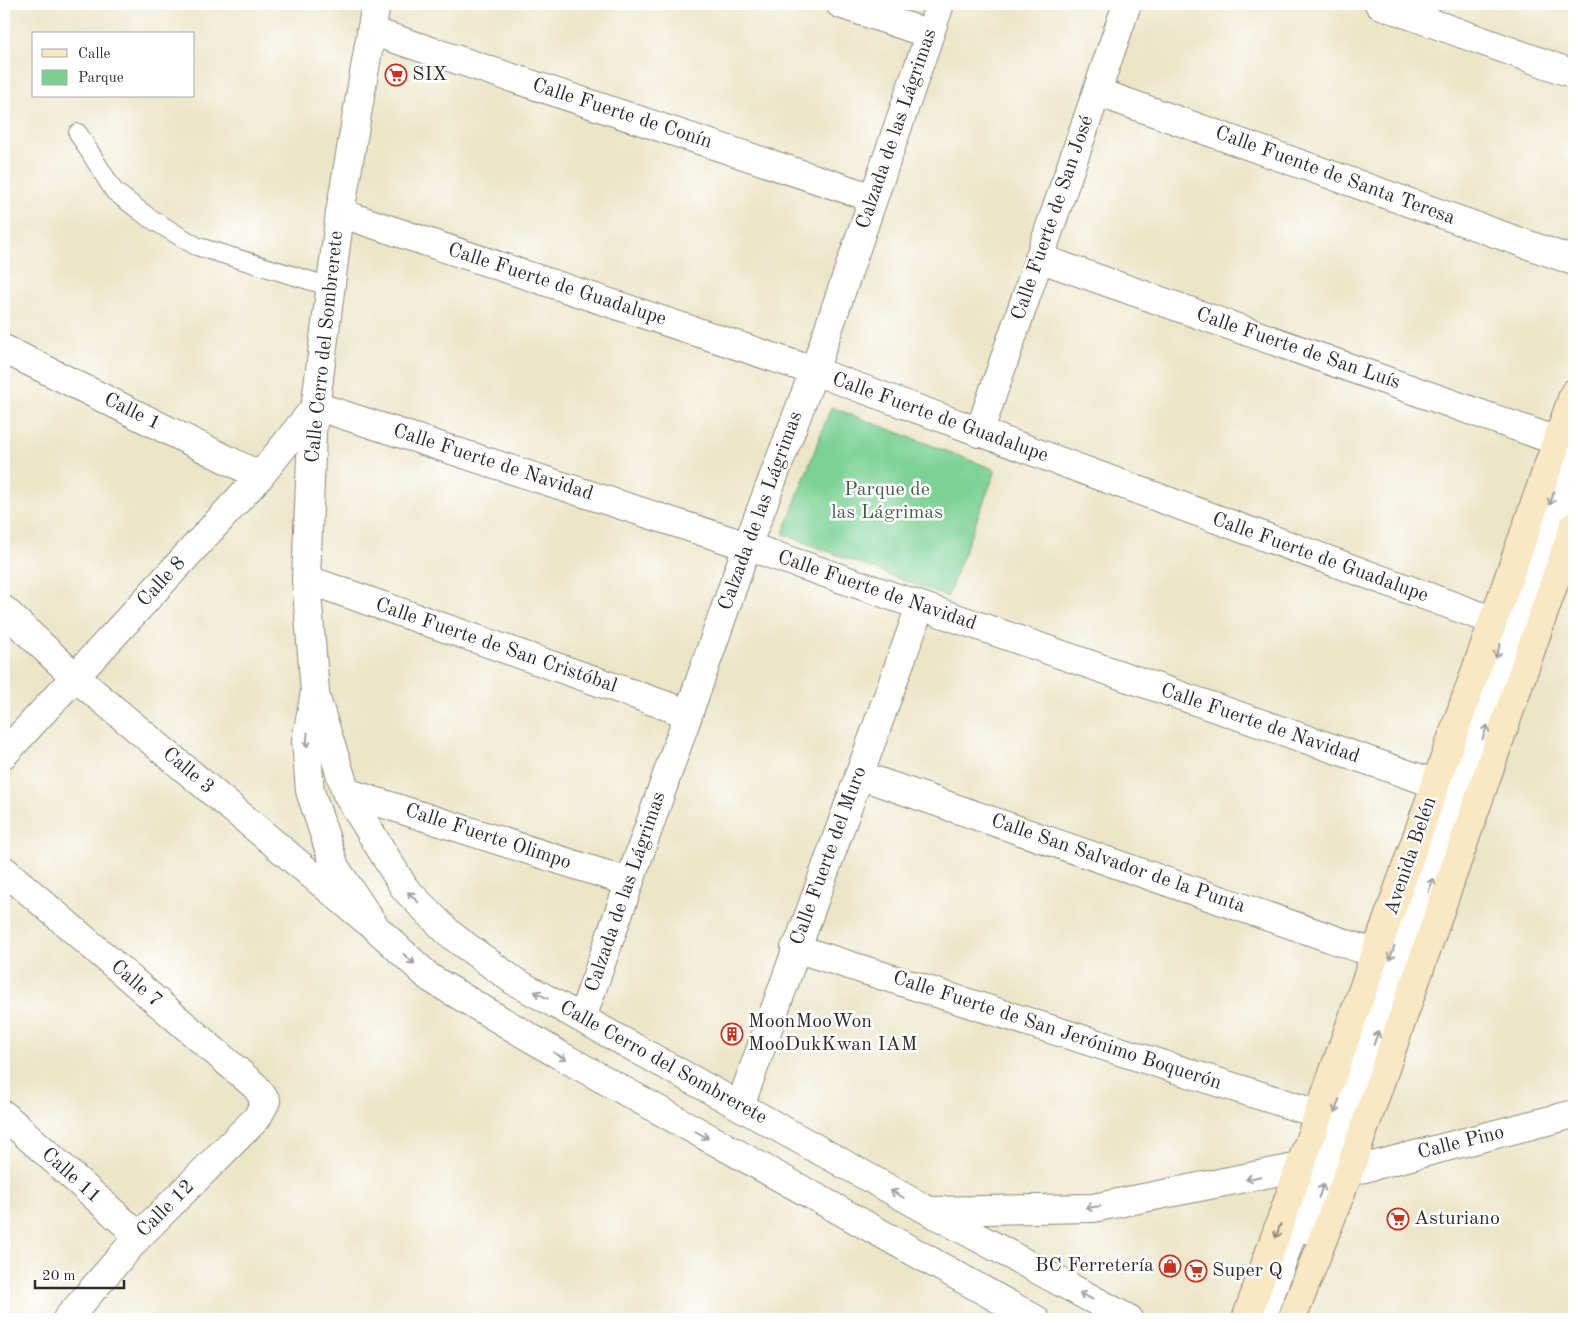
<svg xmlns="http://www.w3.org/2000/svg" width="1578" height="1323" font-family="'Old Standard TT',serif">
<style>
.green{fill:#7bd194;stroke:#537e60}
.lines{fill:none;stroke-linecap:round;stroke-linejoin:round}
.service-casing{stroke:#8c887a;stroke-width:20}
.minor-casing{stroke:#8c887a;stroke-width:30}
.tertiary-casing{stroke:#8c887a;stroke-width:30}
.secondary-casing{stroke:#8c887a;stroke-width:30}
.service{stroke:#fff;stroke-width:18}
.minor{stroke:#fff;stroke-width:28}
.tertiary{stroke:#fff;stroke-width:28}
.secondary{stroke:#fae7c3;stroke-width:28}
.oneway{stroke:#a0a0a0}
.oneway2{stroke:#928977}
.labels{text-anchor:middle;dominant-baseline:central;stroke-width:5;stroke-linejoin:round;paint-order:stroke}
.poi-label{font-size:20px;fill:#2b2b2b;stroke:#fff;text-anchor:start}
.street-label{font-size:20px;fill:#2b2b2b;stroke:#fff}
.park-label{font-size:20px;fill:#435d4a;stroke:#fff}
</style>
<rect width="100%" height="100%" fill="#fff"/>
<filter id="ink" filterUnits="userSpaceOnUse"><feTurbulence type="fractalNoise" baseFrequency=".02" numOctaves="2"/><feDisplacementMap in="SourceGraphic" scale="10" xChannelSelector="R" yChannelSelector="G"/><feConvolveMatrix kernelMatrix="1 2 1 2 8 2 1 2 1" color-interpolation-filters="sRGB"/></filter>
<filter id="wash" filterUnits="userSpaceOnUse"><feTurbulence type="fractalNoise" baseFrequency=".0096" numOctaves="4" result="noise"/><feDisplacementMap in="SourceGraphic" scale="20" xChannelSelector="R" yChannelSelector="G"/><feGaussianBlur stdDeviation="1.12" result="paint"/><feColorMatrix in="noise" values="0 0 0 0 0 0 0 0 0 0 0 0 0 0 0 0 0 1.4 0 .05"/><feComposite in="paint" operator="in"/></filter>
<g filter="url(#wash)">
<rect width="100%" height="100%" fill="#ece6c8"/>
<polygon class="green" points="831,407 996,470 947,597 783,534"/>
</g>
<g filter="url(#ink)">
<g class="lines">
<g class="service-casing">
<g id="service">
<polyline points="78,133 114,191 148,217 196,246 331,287"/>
<polyline points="1306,1234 1574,481"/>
<polyline points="1267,1319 1295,1240 1303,1202 1574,435"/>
</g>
</g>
<g class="minor-casing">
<g id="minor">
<polyline points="840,4 929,34"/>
<polyline points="1379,4 1574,74"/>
<polyline points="371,31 873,198"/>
<polyline points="1097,92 1574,261"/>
<polyline points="340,213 814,371 1535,636"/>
<polyline points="1039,258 1557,441"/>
<polyline points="4,349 260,476"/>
<polyline points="979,433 1127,4"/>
<polyline points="306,579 687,713"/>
<polyline points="4,610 74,676 367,921"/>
<polyline points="4,754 260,476 316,406 747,546 1436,784"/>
<polyline points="859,775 1376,954"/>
<polyline points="346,792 629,882"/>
<polyline points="4,870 255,1086 266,1101 257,1118 139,1236 67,1319"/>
<polyline points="795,948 1318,1114"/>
<polyline points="582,1018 747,546 814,371 940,4"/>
<polyline points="740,1106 920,607"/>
<polyline points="4,1115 139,1236"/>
<polyline points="1349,1172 1574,1114"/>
<polyline points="929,1211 1093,1208 1300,1167"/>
</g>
</g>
<g class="tertiary-casing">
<g id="tertiary">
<polyline points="376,4 340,213 312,433 306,579 315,692 306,741 310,791 335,867 376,928 430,978 556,1053 1035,1319"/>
<polyline points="316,698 346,792 405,889 451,935 514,981 929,1211 1129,1319"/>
</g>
</g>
<g class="secondary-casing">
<g id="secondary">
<polyline points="1246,1319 1574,393"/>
<polyline points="1292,1319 1349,1172 1574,526"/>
</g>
</g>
<use href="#service" class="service"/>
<use href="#minor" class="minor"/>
<use href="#tertiary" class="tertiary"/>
<use href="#secondary" class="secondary"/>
</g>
<defs><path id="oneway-shaft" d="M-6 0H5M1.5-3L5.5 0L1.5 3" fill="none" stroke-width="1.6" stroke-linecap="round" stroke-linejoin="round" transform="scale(1.25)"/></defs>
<g class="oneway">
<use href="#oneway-shaft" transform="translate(1552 498) rotate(109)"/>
<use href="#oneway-shaft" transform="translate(1498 651) rotate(109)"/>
<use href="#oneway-shaft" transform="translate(1485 732) rotate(-70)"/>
<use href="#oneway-shaft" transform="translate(307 740) rotate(94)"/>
<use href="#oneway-shaft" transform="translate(1431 885) rotate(-70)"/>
<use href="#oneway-shaft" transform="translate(413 897) rotate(-135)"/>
<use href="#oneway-shaft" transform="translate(1392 953) rotate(109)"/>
<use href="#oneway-shaft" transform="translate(409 959) rotate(42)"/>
<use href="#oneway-shaft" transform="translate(541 995) rotate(-152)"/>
<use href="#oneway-shaft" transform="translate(1376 1038) rotate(-70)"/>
<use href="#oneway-shaft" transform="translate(560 1056) rotate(29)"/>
<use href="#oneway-shaft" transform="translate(1337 1106) rotate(109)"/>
<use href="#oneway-shaft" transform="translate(702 1135) rotate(29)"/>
<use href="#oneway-shaft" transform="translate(1253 1178) rotate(167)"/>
<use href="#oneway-shaft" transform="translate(1321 1191) rotate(-70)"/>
<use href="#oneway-shaft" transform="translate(897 1194) rotate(-151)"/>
<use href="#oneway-shaft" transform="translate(1093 1207) rotate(174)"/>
<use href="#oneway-shaft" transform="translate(1086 1296) rotate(-152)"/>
</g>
<use class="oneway2" href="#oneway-shaft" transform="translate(1278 1231) rotate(109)"/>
</g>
<defs>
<g id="supermarket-ring" transform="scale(1.125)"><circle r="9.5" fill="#fff" stroke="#c8321e" stroke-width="1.5"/><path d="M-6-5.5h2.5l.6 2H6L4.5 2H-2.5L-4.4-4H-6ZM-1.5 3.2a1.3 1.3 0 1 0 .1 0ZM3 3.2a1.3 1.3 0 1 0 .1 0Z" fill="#c8321e"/></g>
<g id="building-ring" transform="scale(1.125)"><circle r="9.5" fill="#fff" stroke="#c8321e" stroke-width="1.5"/><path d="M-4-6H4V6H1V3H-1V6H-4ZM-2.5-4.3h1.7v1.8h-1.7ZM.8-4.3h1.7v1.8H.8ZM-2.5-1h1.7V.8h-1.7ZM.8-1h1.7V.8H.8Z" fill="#c8321e"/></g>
<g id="shop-ring" transform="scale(1.125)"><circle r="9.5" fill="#fff" stroke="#c8321e" stroke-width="1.5"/><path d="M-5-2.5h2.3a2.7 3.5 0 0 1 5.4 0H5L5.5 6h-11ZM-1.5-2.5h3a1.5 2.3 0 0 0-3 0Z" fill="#c8321e"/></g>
</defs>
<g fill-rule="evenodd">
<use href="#supermarket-ring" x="396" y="75"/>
<use href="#building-ring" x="732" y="1034"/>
<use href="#supermarket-ring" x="1398" y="1219"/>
<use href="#shop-ring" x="1170" y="1266"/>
<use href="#supermarket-ring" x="1196" y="1271"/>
</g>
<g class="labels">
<g class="poi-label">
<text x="412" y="75">SIX</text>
<text x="748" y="1022">MoonMooWon<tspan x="748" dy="23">MooDukKwan IAM</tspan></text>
<text x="1414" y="1219">Asturiano</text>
<text x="1154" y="1266" text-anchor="end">BC Ferretería</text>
<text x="1212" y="1271">Super Q</text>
</g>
<g class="street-label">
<text transform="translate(622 114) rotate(18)">Calle Fuerte de Conín</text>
<text transform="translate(897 129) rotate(-71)">Calzada de las Lágrimas</text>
<text transform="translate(1335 176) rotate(20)">Calle Fuente de Santa Teresa</text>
<text transform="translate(1053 218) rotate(-71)">Calle Fuerte de San José</text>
<text transform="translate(557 285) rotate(18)">Calle Fuerte de Guadalupe</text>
<text transform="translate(325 347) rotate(-84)">Calle Cerro del Sombrerete</text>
<text transform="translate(1298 349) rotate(19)">Calle Fuerte de San Luís</text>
<text transform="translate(132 412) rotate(26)">Calle 1</text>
<text transform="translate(940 418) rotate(20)">Calle Fuerte de Guadalupe</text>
<text transform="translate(493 463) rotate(18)">Calle Fuerte de Navidad</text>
<text transform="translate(761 511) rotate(-70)">Calzada de las Lágrimas</text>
<text transform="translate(1320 558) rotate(20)">Calle Fuerte de Guadalupe</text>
<text transform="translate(162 582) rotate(-47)">Calle 8</text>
<text transform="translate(877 591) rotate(19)">Calle Fuerte de Navidad</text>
<text transform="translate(496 646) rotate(19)">Calle Fuerte de San Cristóbal</text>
<text transform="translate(1260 724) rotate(19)">Calle Fuerte de Navidad</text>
<text transform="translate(188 771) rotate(40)">Calle 3</text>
<text transform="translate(488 837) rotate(18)">Calle Fuerte Olimpo</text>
<text transform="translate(829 856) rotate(-70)">Calle Fuerte del Muro</text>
<text transform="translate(1411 856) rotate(-71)">Avenida Belén</text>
<text transform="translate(1118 864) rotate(19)">Calle San Salvador de la Punta</text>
<text transform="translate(626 892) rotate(-71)">Calzada de las Lágrimas</text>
<text transform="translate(136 984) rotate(41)">Calle 7</text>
<text transform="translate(1057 1031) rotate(18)">Calle Fuerte de San Jerónimo Boquerón</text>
<text transform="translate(663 1063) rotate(29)">Calle Cerro del Sombrerete</text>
<text transform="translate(1461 1143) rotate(-14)">Calle Pino</text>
<text transform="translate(71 1176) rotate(42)">Calle 11</text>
<text transform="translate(166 1209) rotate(-45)">Calle 12</text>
</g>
<g class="park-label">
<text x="887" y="490">Parque de<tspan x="887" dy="23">las Lágrimas</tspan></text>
</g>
</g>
<rect width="1578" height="1323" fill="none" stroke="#fff" stroke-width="20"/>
<rect x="32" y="32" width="162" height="65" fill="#ffffff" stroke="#aaaaaa"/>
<rect x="42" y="49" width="25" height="8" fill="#fae7c3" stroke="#aaaaaa"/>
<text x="78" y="58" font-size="15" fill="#2b2b2b">Calle</text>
<rect x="42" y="70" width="25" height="15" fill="#7bd194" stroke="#aaaaaa"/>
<text x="78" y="82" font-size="15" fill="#2b2b2b">Parque</text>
<path d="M35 1280v8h89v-8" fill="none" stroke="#2b2b2b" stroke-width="2.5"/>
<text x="42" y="1280" font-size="15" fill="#2b2b2b" stroke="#ffffff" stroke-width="4" paint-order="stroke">20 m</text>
</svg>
